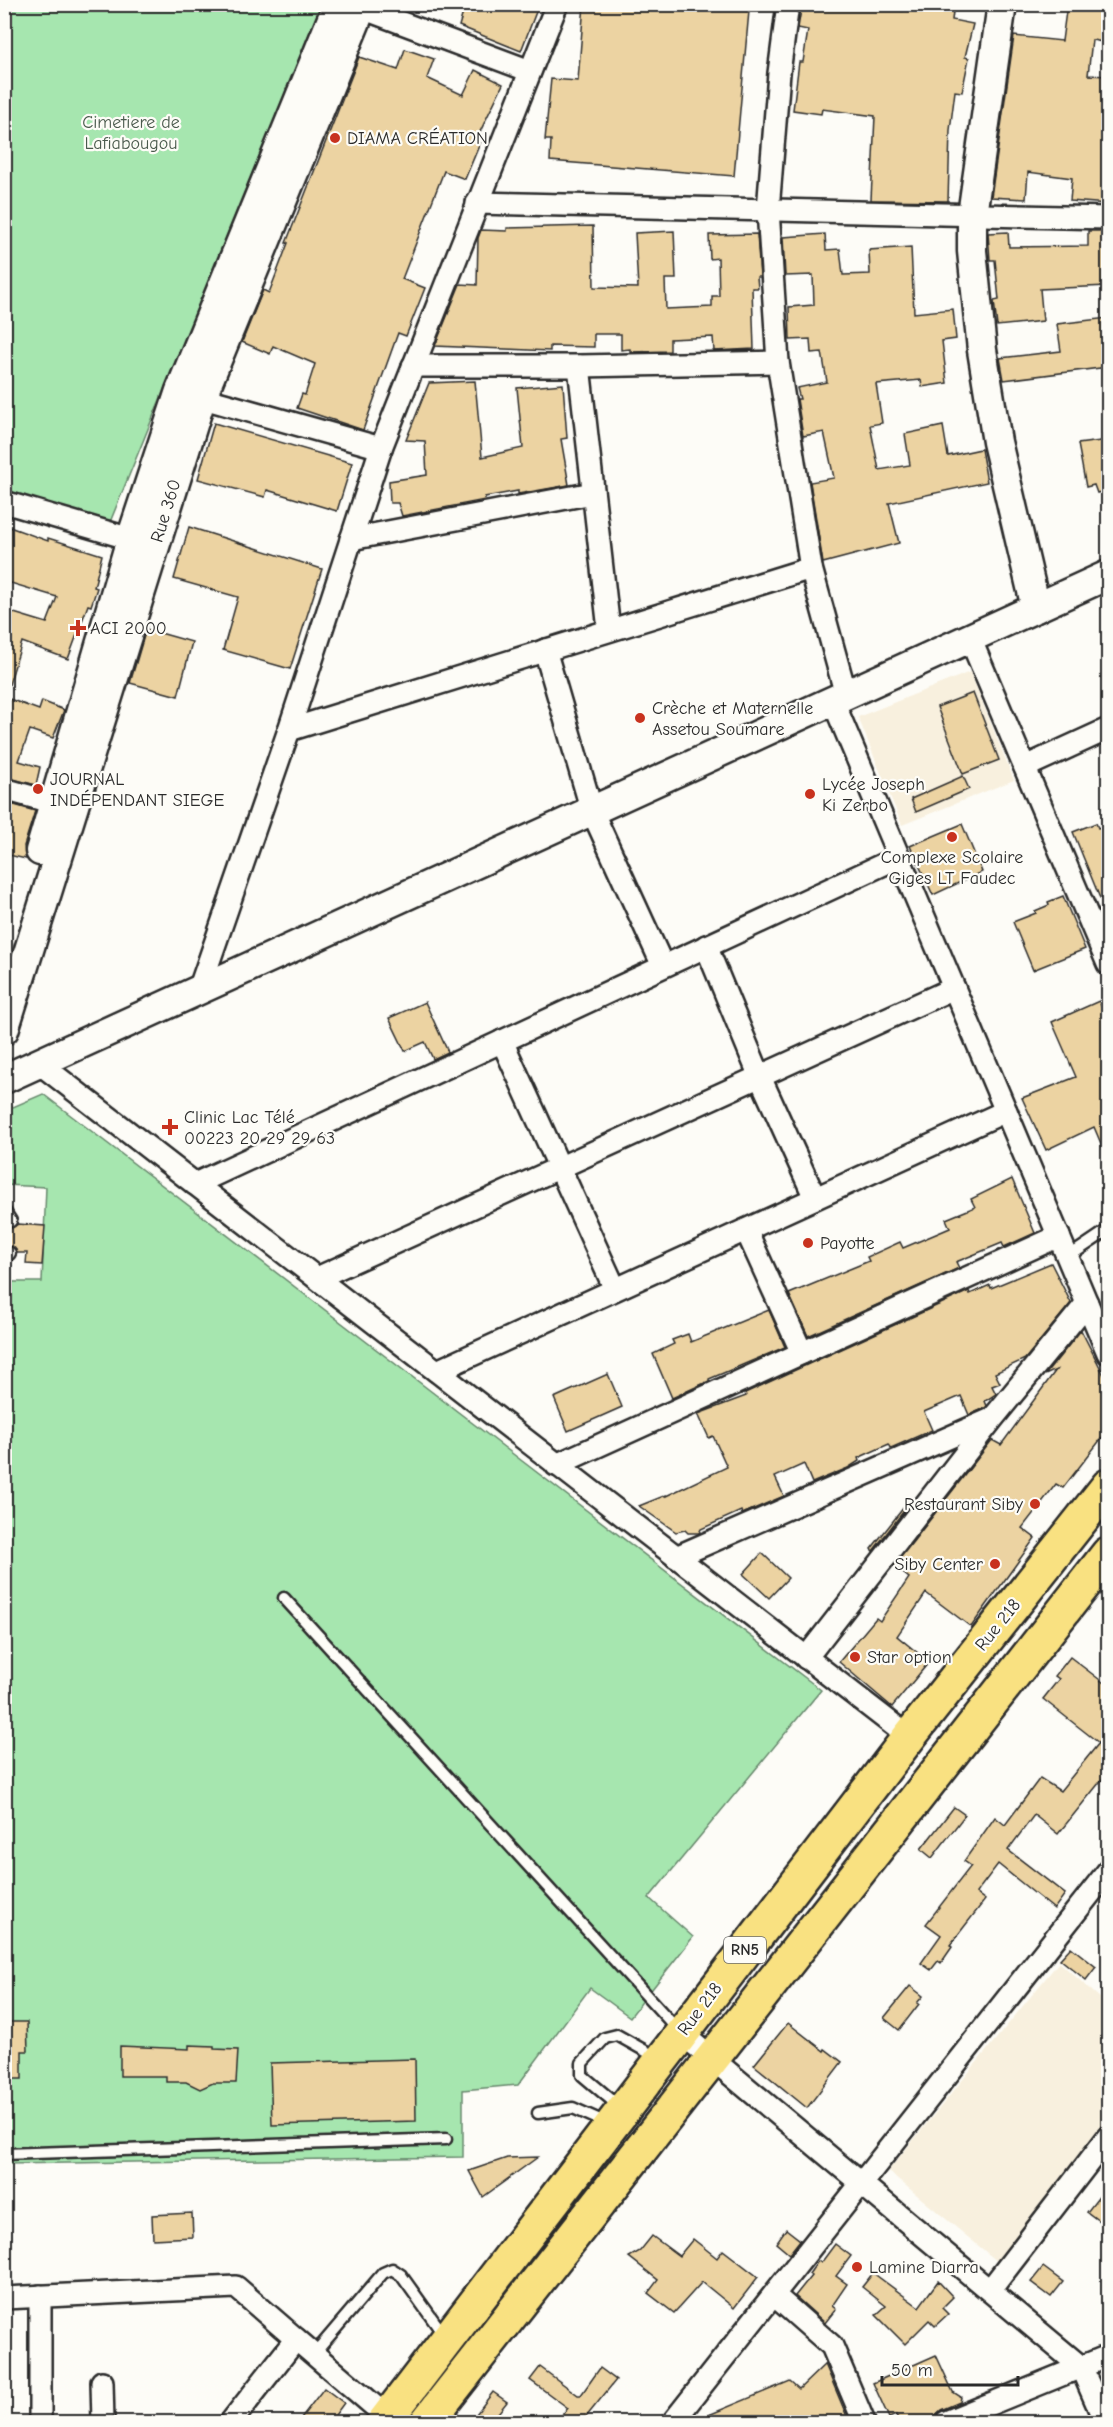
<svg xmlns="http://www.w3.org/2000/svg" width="1113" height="2427" font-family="'Comic Neue',sans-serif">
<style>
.built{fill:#f8f0de}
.green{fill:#a6e6af;stroke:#68886d;stroke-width:1.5}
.building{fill:#ecd3a2;stroke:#2b2b2b;stroke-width:1.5}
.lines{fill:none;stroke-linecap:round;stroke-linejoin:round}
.lane-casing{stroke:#2b2b2b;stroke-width:15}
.street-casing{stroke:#2b2b2b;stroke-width:26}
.secondary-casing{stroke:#2b2b2b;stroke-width:33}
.highway-casing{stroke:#2b2b2b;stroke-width:38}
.lane{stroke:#fdfcf7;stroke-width:10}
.street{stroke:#fdfcf7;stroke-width:21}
.secondary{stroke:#fdfcf7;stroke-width:28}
.highway{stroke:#f9e181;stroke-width:33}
.poi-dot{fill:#c8321e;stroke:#fdfcf7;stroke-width:2}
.labels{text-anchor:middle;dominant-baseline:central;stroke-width:4.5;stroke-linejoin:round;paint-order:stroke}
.shield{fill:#fdfcf7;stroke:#6a6a68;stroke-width:1.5}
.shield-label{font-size:16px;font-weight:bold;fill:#2b2b2b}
.park-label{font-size:18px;fill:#4a5a4c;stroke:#fdfcf7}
.poi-label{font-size:18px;fill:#2b2b2b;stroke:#fdfcf7;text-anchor:start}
.street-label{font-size:18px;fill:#2b2b2b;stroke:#fdfcf7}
</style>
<rect width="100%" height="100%" fill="#fdfcf7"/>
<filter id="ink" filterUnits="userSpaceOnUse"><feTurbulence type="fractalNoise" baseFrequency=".0167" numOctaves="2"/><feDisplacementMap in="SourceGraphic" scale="12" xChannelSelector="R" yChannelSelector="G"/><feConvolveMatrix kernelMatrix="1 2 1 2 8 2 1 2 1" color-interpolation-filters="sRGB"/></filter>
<g filter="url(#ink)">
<g class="built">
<polygon points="970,672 1014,780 902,825 858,717"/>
<polygon points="1059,1962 1108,2005 1108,2124 998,2262 888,2171"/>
</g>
<g class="green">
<polygon points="5,5 321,5 108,527 5,494"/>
<polygon points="43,1094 821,1690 649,1898 693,1937 630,2017 590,1988 518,2085 463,2090 463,2157 5,2164 4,1282 42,1282 46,1187 5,1185 6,1110"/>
</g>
<g class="building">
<polygon points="475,4 539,4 521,51 459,26 465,6 474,9"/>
<polygon points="584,4 672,4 749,11 734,176 550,161 551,140 545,140 551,79 578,81"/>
<polygon points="802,4 862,4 903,11 904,4 954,4 952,20 973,24 965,57 969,58 962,92 955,91 950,130 948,201 871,200 875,116 822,109 821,114 793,110 799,62 803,62 808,30 798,28"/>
<polygon points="1067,4 1108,4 1108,43 1092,40 1088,75 1108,76 1106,133 1108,133 1108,204 1070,201 1072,178 1028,172 1026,199 991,197 1014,36 1062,41"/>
<polygon points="405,49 434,59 427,78 463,95 475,70 503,84 479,134 483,136 465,179 444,171 402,279 425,288 406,336 398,333 363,430 297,408 302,394 305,395 315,364 273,346 270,354 242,342 263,290 269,293 288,243 286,243 359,57 398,70"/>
<polygon points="593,226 594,287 638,288 635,233 674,231 676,279 665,279 666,309 712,307 712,296 719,296 718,258 710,259 709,235 757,234 760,277 757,277 758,288 752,288 754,349 714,351 713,337 670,339 670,351 630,352 630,349 621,350 621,334 594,334 594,347 550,346 550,351 435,346 460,284 477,285 478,238 481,230 507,231 507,228"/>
<polygon points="1088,231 1108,231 1108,286 1040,289 1043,321 997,326 994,301 999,300 995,260 990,260 988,233 1008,232 1009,247 1088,246"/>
<polygon points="825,234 826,250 840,249 843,275 870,274 869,250 911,247 914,313 953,309 956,339 942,341 947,383 922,387 921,380 876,384 882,423 870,425 879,470 910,465 905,434 943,426 948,456 981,449 987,482 889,503 899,543 823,563 810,482 834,478 824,432 803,436 797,399 800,399 797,388 827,382 822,352 811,353 810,339 790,340 789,307 814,305 813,275 785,276 783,237"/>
<polygon points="1108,318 1108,367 1004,380 1000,358 1061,351 1057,324"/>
<polygon points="475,381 482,457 523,448 517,388 563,384 567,438 561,439 569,485 518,494 518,491 485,497 485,500 402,516 398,503 390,503 389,481 427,475 425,441 406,440 429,383"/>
<polygon points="214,423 352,463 337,511 267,490 265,497 198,479"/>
<polygon points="1108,440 1108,490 1097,493 1094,485 1086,487 1078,444"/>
<polygon points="4,525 48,541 48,538 102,555 94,587 97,588 91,606 88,605 68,659 22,642 8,688 4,687 4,610 47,623 57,597 4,581"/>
<polygon points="189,527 322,569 290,669 223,650 238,597 174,579"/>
<polygon points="146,629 192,642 178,696 130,683"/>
<polygon points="973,693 999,760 963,774 937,707"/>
<polygon points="4,697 39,710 42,701 64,710 53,738 30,730 19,761 40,767 36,785 4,777"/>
<polygon points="963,776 969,789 916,812 911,799"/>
<polygon points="4,802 35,811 24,846 26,859 4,854"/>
<polygon points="1096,823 1098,828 1108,824 1108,918 1073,832"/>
<polygon points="962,824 982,872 933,895 910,846"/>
<polygon points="1063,896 1085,949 1033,970 1013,922 1036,913 1035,911 1049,905 1048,902"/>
<polygon points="1099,1001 1108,1023 1108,1160 1094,1127 1046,1150 1022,1098 1076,1077 1052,1022"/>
<polygon points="425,1002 448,1052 433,1059 425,1042 405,1051 389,1018"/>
<polygon points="1012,1179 1035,1233 1004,1247 1002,1243 956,1262 959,1268 808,1336 789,1294 869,1261 867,1257 900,1242 903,1248 950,1228 946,1219 975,1207 971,1199"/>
<polygon points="18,1224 45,1226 42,1265 26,1264 27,1253 17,1253 12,1246 4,1248 4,1225 11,1228"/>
<polygon points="1051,1263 1071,1303 1025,1359 995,1373 1000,1383 992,1386 996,1394 985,1401 987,1406 985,1408 969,1415 961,1396 924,1412 932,1430 891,1448 889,1444 858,1458 859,1461 848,1468 812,1483 804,1464 775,1477 784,1496 742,1514 741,1511 701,1529 699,1533 688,1533 685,1530 676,1532 639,1506 666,1495 666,1496 727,1467 713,1436 709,1438 698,1414 746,1396 745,1393 969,1291 970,1294 990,1285 991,1288"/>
<polygon points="769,1310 785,1347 709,1379 709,1381 672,1398 653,1354 674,1344 672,1340 688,1334 691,1342"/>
<polygon points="1081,1330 1108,1383 1108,1430 1063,1488 1056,1484 1022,1528 1035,1538 971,1627 926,1593 897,1636 929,1662 892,1707 839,1662 876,1618 880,1621 909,1578 894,1566 992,1440 1001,1445 1056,1370 1045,1375"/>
<polygon points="608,1374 622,1407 568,1431 554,1398"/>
<polygon points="908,1502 910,1503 873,1551 871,1549"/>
<polygon points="762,1553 788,1578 769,1598 743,1574"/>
<polygon points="1070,1657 1108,1686 1108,1772 1058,1834 1034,1815 1008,1850 1065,1894 1054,1909 998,1864 976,1893 985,1900 950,1945 952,1947 941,1963 938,1961 931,1970 921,1963 941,1935 926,1924 971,1866 964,1861 995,1817 1005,1825 1040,1778 1060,1791 1099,1743 1043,1699 1059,1679 1055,1676"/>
<polygon points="954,1807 965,1815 932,1858 921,1849"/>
<polygon points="1071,1947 1096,1967 1086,1980 1060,1959"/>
<polygon points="910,1986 923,1996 917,2003 919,2004 899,2030 884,2018"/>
<polygon points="4,2022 27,2022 28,2051 22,2051 22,2079 4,2079"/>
<polygon points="788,2023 824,2051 825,2049 842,2062 807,2108 754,2065"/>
<polygon points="189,2045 214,2046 214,2049 238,2050 236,2083 213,2083 200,2089 186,2082 166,2082 166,2076 120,2076 120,2046 189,2049"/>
<polygon points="415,2059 416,2121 272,2125 270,2063"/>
<polygon points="538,2157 483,2197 469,2171 507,2158"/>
<polygon points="1108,2185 1108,2209 1099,2221 1087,2212"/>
<polygon points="192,2213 193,2237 153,2239 152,2215"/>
<polygon points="786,2229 800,2240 789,2254 776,2243"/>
<polygon points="652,2236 679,2256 693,2239 717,2258 723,2250 758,2277 734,2308 702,2282 674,2313 648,2293 658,2280 629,2257 640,2251"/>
<polygon points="835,2244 851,2256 836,2276 847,2284 832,2306 836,2309 825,2323 795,2296 811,2276 809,2274 818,2261 821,2263"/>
<polygon points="1043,2267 1063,2282 1051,2297 1031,2282"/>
<polygon points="873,2273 919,2307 938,2281 953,2297 942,2308 948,2314 935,2326 929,2320 905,2344 876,2315 886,2306 862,2287"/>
<polygon points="936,2355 953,2392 961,2397 960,2402 941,2410 936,2415 934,2422 900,2422 896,2415 889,2418 873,2383"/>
<polygon points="825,2364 848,2419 840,2422 692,2422 790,2381 799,2389"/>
<polygon points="540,2367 578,2395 581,2395 600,2368 616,2380 582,2422 556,2422 568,2408 530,2380"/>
<polygon points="324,2388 344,2403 330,2422 298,2422"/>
<polygon points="493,2392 507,2402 491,2422 470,2422"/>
</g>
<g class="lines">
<g class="lane-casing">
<g id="lane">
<polyline points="4,1210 11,1221"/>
<polyline points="1068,1257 1108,1230"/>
<polyline points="4,1260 10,1253"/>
<polyline points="284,1598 678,2030"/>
<polyline points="621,2108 582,2075 582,2063 605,2038 617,2035 658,2058"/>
<polyline points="538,2113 573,2108 609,2124"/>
<polyline points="4,2154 446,2139"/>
<polyline points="314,2354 383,2273 392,2269 401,2275 446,2338"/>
</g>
</g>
<g class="street-casing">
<g id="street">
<polyline points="788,4 779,73 768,210 778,362 811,568 846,695"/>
<polyline points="362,8 530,71"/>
<polyline points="477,203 1108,218"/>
<polyline points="413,366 579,366 778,362"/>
<polyline points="579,366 609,630"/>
<polyline points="189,394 381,448"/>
<polyline points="4,502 131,539"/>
<polyline points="351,539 593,493"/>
<polyline points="970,638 1108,964"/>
<polyline points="545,650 592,811 663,966"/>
<polyline points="833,701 1108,1353"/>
<polyline points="289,730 811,568"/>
<polyline points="1025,767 1108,729"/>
<polyline points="4,789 54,803"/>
<polyline points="706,946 760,1077 815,1198"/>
<polyline points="199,990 289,730 381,448 557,4"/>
<polyline points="502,1041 615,1289"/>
<polyline points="39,1063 909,1737"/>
<polyline points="195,1184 899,857"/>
<polyline points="746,1230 802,1353"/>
<polyline points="317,1278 954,988"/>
<polyline points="437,1371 1006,1111"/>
<polyline points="556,1465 1059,1236"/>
<polyline points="676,1557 989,1420"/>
<polyline points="806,1658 993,1418 1087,1303"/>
<polyline points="681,2033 1081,2367 1105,2422"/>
<polyline points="990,2290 1108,2137"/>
<polyline points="774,2295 832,2346 864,2422"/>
<polyline points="40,2296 40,2422"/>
<polyline points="4,2298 236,2287 296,2339 231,2422"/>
<polyline points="296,2339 393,2422"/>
<polyline points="102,2382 103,2422"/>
<polyline points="673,2422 1108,1871"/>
<polyline points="946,2422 1108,2356"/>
</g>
</g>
<g class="secondary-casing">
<g id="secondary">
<polyline points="1002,4 972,215 972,251 982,350 997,442 1036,608"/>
<polyline points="40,851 131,539 180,391 338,4"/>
<polyline points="4,1030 201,399 363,4"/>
<polyline points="4,1079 1108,575"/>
</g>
</g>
<g class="highway-casing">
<g id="highway">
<polyline points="384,2422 909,1737 1108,1486"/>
<polyline points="427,2422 1108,1554"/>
</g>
</g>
<use href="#lane" class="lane"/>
<use href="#street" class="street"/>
<use href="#secondary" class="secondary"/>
<use href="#highway" class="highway"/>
</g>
</g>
<g class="poi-dot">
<circle cx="335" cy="138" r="6"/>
<path d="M75 619h6v6h6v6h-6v6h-6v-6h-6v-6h6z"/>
<circle cx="640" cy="718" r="6"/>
<circle cx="38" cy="789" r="6"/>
<circle cx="810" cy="794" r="6"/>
<circle cx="952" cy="837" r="6"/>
<path d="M167 1118h6v6h6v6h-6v6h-6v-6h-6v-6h6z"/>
<circle cx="808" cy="1243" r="6"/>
<circle cx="1035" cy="1504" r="6"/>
<circle cx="995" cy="1564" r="6"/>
<circle cx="855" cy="1657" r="6"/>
<circle cx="857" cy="2267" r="6"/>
</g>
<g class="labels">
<rect class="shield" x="724" y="1937" width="42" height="26" rx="4.5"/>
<g class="shield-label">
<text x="745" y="1950">RN5</text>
</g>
<g class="park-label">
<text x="131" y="122">Cimetiere de<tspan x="131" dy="21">Lafiabougou</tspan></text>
</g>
<g class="poi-label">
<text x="347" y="138">DIAMA CRÉATION</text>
<text x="90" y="628">ACI 2000</text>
<text x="652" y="708">Crèche et Maternelle<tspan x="652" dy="21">Assetou Soumare</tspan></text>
<text x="50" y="779">JOURNAL<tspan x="50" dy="21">INDÉPENDANT SIEGE</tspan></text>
<text x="822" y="784">Lycée Joseph<tspan x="822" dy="21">Ki Zerbo</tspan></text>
<text x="952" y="857" text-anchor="middle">Complexe Scolaire<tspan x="952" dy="21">Giges LT Faudec</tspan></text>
<text x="184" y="1117">Clinic Lac Télé<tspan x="184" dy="21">00223 20 29 29 63</tspan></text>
<text x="820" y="1243">Payotte</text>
<text x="1023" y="1504" text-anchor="end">Restaurant Siby</text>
<text x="983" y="1564" text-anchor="end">Siby Center</text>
<text x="867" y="1657">Star option</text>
<text x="869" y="2267">Lamine Diarra</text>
</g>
<g class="street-label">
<text transform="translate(166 511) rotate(-73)">Rue 360</text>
<text transform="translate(998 1625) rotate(-51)">Rue 218</text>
<text transform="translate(700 2009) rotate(-53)">Rue 218</text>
</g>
</g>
<rect width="1113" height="2427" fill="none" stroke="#fdfcf7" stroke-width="24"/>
<rect x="12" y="12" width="1089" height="2403" fill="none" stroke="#2b2b2b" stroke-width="2" filter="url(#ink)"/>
<path d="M882 2376v9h136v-9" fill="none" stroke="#2b2b2b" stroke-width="3"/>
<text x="891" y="2376" font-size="18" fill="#2b2b2b" stroke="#fdfcf7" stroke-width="4.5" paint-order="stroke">50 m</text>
</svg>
